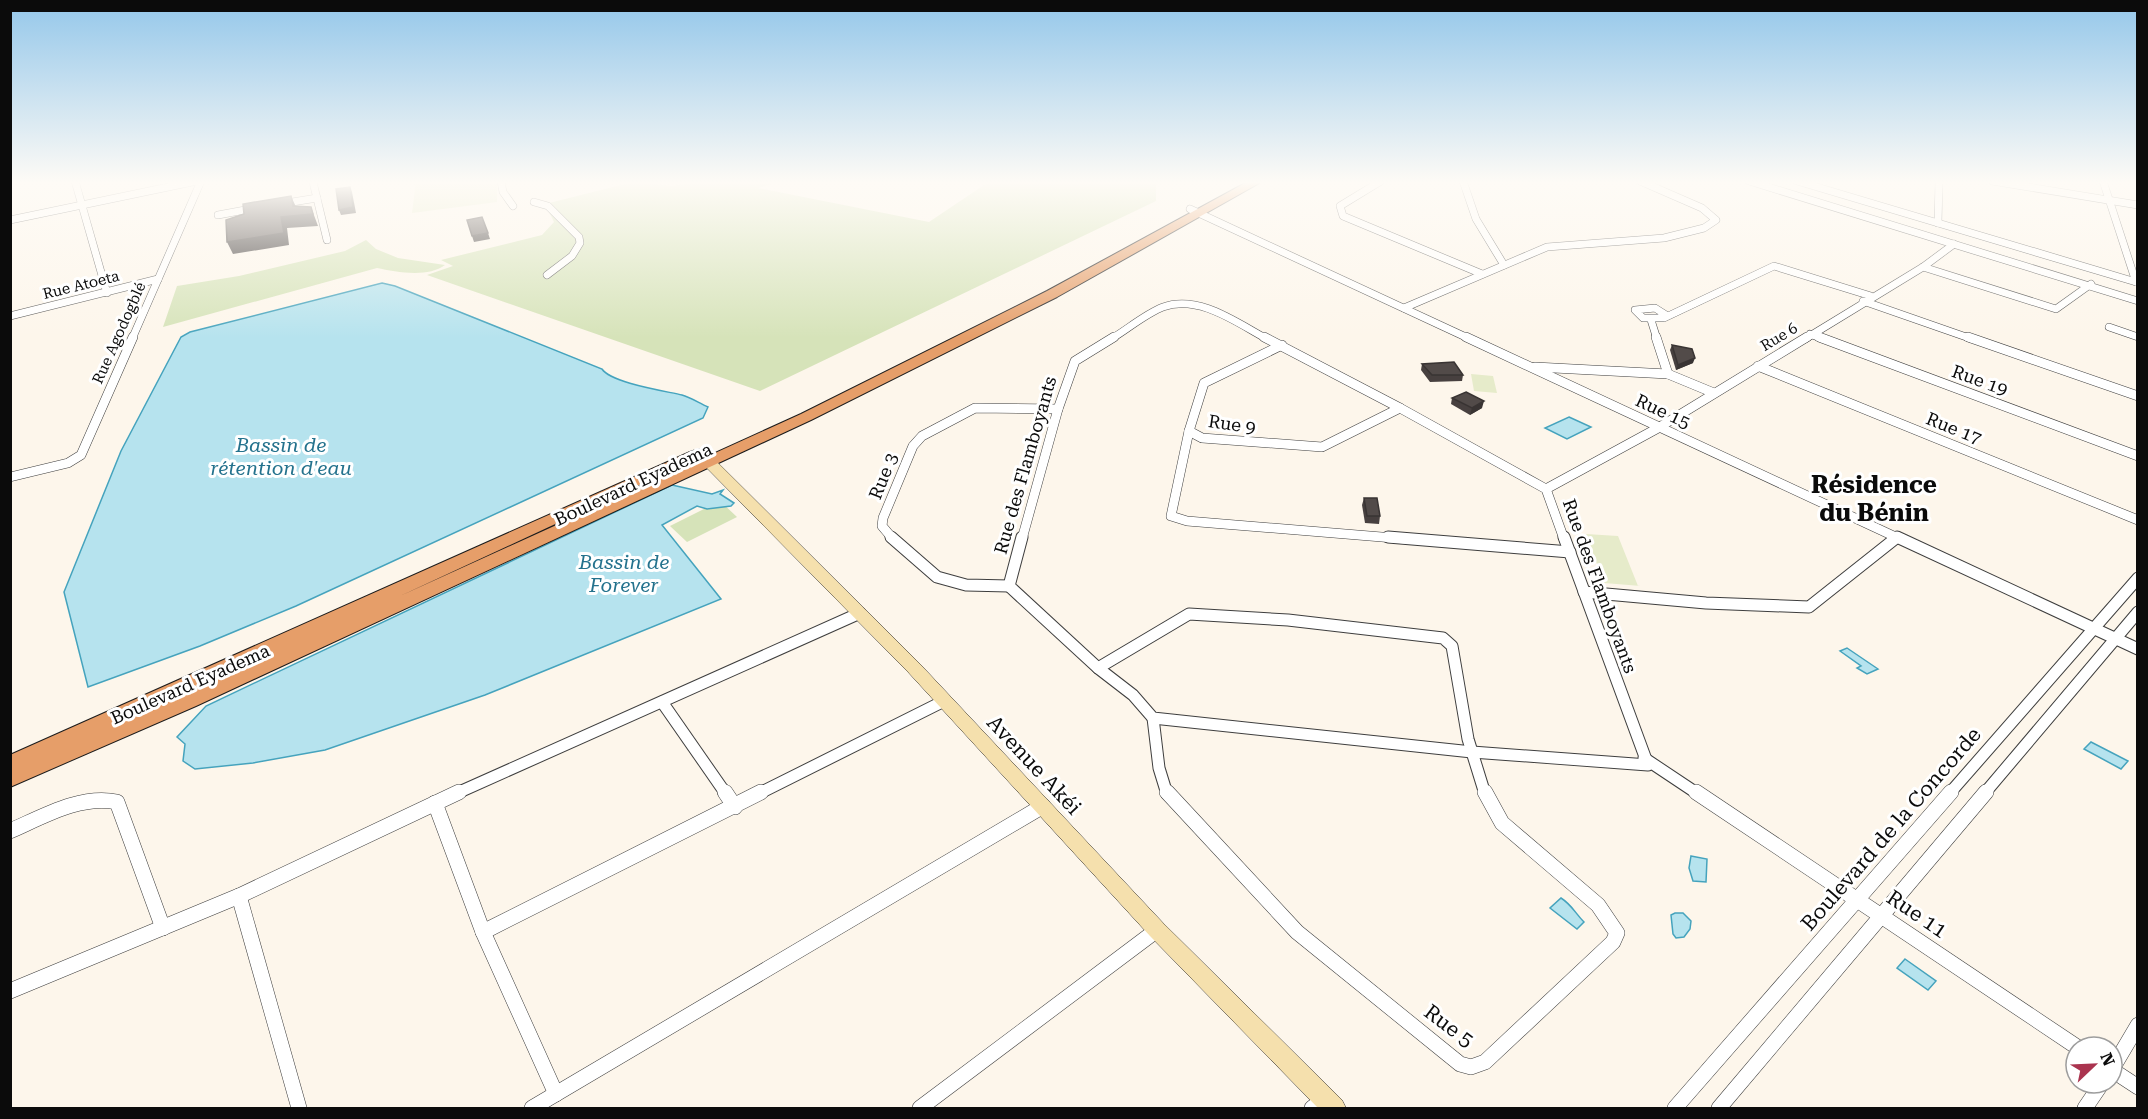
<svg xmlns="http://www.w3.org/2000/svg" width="2148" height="1119" font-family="'Roboto Serif',serif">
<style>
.green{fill:#d6e3b9}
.pitch{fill:#e6ebca}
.water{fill:#b6e3ee;stroke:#45a3bd;stroke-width:1.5}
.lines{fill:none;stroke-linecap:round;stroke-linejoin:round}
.minor-far3-casing{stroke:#3e3e3e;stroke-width:8}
.minor-far2-casing{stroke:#3e3e3e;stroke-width:10}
.minor-far1-casing{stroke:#3e3e3e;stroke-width:13}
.minor-casing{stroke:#3e3e3e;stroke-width:16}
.secondary-casing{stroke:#2d2d2d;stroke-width:1}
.trunk-casing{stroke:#1c1c1c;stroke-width:2}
.minor-far3{stroke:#fff;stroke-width:7}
.minor-far2{stroke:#fff;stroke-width:9}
.minor-far1{stroke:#fff;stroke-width:11}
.minor{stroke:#fff;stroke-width:15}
.secondary{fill:#f5e0ad;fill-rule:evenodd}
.trunk{fill:#e69e69;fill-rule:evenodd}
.wall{fill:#47403f}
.shaded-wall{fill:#393433}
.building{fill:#524b49;stroke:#393433;stroke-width:1.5}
.labels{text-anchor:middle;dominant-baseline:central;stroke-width:6;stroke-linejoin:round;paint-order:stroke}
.far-street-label{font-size:15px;fill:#0b0b0b;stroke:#fff}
.street-label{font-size:18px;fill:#0b0b0b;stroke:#fff}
.water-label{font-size:20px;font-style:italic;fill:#24728d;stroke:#fff}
.near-street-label{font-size:21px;fill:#0b0b0b;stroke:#fff}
.district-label{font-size:24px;font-weight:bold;fill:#0b0b0b;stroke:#fff}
</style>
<rect width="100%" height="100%" fill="#fdf6eb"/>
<g class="green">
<polygon points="702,181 781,181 758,188 929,222 990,181 1156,181 1156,201 760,391 427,275 453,266 441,260 542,235 554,222 545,204 633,182 672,186"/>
<path d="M 366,240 L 376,249 L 398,258 L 445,265 C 428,278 396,272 377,268 L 163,327 L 177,286 L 239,276 L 345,251 Z"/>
<polygon points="720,501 737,517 687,542 670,526"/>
</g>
<g class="pitch">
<polygon points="416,181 497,181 497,202 412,213"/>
<polygon points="1471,374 1493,376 1497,393 1474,391"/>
<polygon points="1586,534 1618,536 1638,586 1641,586 1604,583"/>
</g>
<g class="water">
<path d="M 382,283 L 395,286 L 602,369 C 611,383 665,391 682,395 C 690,397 699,403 708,407 L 703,418 L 296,606 L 200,646 L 88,687 L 64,592 L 121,451 L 181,337 L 190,332 Z"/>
<polygon points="1569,417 1591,427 1567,439 1545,428"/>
<polygon points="672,485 712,494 723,490 720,494 734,503 731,506 707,509 697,506 662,525 721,599 485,695 325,750 253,763 195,769 183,761 185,744 177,737 206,706"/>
<polygon points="1847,648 1878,669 1867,674 1857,668 1861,666 1840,651"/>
<polygon points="2091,742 2128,761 2121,769 2084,749"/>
<polygon points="1691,856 1707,859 1706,882 1693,881 1689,868"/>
<path d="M 1561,898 C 1572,905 1575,913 1584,922 L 1577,929 L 1550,908 Z"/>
<polygon points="1675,913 1683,913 1691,921 1690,929 1684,937 1676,938 1673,934 1671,915"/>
<polygon points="1905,959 1936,981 1928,990 1897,968"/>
</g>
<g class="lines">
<g class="minor-far3-casing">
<g id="minor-far3">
<polyline points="75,181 107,293"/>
<polyline points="501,181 503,192 513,206"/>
<polyline points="1381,181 1340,206 1343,216 1482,274"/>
<polyline points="1463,181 1476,219 1504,265"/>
<polyline points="1749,181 2138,301"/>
<polyline points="1797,181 2136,282"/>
<polyline points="1992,181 2138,205"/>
<polyline points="2103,181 2136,282"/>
<polyline points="313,182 327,240"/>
<polyline points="534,202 548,206 579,237 580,243 572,256 547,275"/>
<polyline points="280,204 317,198"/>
<polyline points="1190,209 1470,339"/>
<polyline points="218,215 256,208"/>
<polyline points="10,220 197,181"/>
<polyline points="1938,223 1939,181"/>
<polyline points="1923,267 2056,309 2091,284"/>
<polyline points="1863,301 1972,339"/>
<polyline points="1404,308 1547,247 1664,238 1704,228 1716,220 1702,208 1640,181"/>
<polyline points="1666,315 1655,308 1635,310 1643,318 1664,318 1774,266 1871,296"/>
<polyline points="10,316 158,279"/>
<polyline points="1651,320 1657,339"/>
<polyline points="2109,327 2138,337"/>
<polyline points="1810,334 1823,339"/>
<polyline points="132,339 201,181"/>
<path d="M 1111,339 C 1128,329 1145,314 1163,307 C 1199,294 1237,323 1267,339"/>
<polyline points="1805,339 1923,267 1954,244"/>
</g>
</g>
<g class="minor-far2-casing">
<g id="minor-far2">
<polyline points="1264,337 1400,408 1546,489 1564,539"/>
<polyline points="1466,337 1900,539"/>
<polyline points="1656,337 1668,374"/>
<polyline points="1819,337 2138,456"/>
<polyline points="1968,337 2138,396"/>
<polyline points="1282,345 1204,383 1189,431 1171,516 1187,521 1406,539"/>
<polyline points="1758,366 2138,520"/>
<polyline points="1535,367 1668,374 1714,393"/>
<polyline points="1189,431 1202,438 1322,447 1400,408"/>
<polyline points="10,477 68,463 81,455 133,337"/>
<polyline points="1546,489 1658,428 1807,337"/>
<polyline points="893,539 882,526 883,518 913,446 922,436 975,408 1058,409"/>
<polyline points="1022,539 1058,409 1075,361 1114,337"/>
</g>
</g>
<g class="minor-far1-casing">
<g id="minor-far1">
<polyline points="891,537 937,577 966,585 1009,586"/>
<polyline points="1022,537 1009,586 1098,668 1133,695 1153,718 1472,752 1648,765 1564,537"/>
<polyline points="1388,537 1570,552"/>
<polyline points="1897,537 2138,649"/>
<polyline points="1584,592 1706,603 1809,607 1896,538"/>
<polyline points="1098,668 1189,614 1288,620 1443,638 1452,646 1468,739 1485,794"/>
<polyline points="662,702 726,794"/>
<polyline points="1153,718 1159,768 1167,794"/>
<polyline points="1644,758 1698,794"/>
<polyline points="455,794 860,613"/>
<polyline points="758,794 944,701"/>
<polyline points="1949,794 2138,578"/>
<polyline points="1984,794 2138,612"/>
</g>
</g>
<g class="minor-casing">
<g id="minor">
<polyline points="725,792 735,807"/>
<polyline points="1167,792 1297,932 1460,1064 1471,1067 1485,1062 1613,942 1617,933 1598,905 1502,823 1485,792"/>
<polyline points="1696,792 2077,1047"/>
<polyline points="435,803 483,932 556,1094"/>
<path d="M 10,831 C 42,817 81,794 117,802 L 163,928"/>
<polyline points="239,896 299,1108"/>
<polyline points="483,932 761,792"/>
<polyline points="10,991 239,896 459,792"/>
<polyline points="2112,1069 2138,1025"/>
<polyline points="2112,1070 2138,1087"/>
<polyline points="532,1108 1043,806"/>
<polyline points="920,1108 1157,930"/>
<polyline points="1312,1108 1324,1099"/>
<polyline points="1675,1108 1951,792"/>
<polyline points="1719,1108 1986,792"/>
<polyline points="2085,1108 2102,1083"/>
</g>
</g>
<g class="secondary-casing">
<polygon id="secondary" points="700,449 705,450 920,664 1164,924 1342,1100 1346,1108 1318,1108 1150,936 908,672 695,456 693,453 695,450"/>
</g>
<g class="trunk-casing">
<polygon id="trunk" points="1249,181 1263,181 1057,297 811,420 196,706 10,787 10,755 690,452 696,450 704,455 400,596 801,414 1047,291"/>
</g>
<use href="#minor-far3" class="minor-far3"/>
<use href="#minor-far2" class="minor-far2"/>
<use href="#minor-far1" class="minor-far1"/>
<use href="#minor" class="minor"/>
<use href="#secondary" class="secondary"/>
<use href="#trunk" class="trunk"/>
</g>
<g class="wall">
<polygon points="1672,345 1693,363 1676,370 1670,350"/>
<polygon points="1422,364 1463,375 1462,381 1430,382 1421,370"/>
<polygon points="1452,398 1482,408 1470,415 1451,404"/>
<polygon points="1364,498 1380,516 1379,524 1365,523 1362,505"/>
</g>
<g class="shaded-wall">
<polygon points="350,187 352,192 356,213 341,215 339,210"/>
<polygon points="291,196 296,207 311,207 318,226 287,228 289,245 233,254 227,242 293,206"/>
<polygon points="488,233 490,239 474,242 472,236"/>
<polygon points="1695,358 1693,363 1676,370 1678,365"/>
<polygon points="1484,401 1482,408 1470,415 1472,408"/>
</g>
<g class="building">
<polygon points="350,187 353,207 339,210 336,189"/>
<polygon points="291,196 293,206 311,207 313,214 281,217 284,233 227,242 226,220 244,214 243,204"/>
<polygon points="482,217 488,233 472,236 467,220"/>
<polygon points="1672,345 1692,349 1695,358 1678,365"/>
<polygon points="1454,362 1463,375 1432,375 1422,364"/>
<polygon points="1466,392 1484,401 1472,408 1452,398"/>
<polygon points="1364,498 1377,498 1380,516 1367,516"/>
</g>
<linearGradient id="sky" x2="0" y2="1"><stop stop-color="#94c7ea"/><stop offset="0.54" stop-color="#fefbf6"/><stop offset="1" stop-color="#fefbf6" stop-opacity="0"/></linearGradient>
<rect width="2148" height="338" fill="url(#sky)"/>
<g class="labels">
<g class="far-street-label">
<text transform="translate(81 285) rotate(-14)">Rue Atoeta</text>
<text transform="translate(119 333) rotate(-66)">Rue Agodogblé</text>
<text transform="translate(1779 337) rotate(-31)">Rue 6</text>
</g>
<g class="street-label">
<text transform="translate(1980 380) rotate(20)">Rue 19</text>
<text transform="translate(1663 411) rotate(25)">Rue 15</text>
<text transform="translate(1232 424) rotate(8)">Rue 9</text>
<text transform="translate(1954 428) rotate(22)">Rue 17</text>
<text transform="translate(1025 465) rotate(-74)">Rue des Flamboyants</text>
<text transform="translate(883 476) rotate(-68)">Rue 3</text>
<text transform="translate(633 484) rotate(-25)">Boulevard Eyadema</text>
<text transform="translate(1600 586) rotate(70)">Rue des Flamboyants</text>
<text transform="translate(190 684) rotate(-24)">Boulevard Eyadema</text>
</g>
<g class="water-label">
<text x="281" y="445">Bassin de<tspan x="281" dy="23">rétention d'eau</tspan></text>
<text x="624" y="562">Bassin de<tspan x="624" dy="23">Forever</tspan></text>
</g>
<g class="near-street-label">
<text transform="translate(1034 765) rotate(47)">Avenue Akéi</text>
<text transform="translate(1891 829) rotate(-49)">Boulevard de la Concorde</text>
<text transform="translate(1917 914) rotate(34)">Rue 11</text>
<text transform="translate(1449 1026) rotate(37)">Rue 5</text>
</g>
<g class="district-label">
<text x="1874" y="485">Résidence<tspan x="1874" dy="28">du Bénin</tspan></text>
</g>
</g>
<rect width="2148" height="1119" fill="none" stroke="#0b0b0b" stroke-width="24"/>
<g transform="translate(2094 1065) rotate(67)"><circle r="28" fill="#ffffff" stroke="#9d9d9d" stroke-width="1.5"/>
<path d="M0-4.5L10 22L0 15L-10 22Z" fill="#aa344f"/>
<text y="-9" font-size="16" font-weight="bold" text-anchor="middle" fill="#0b0b0b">N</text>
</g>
</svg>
